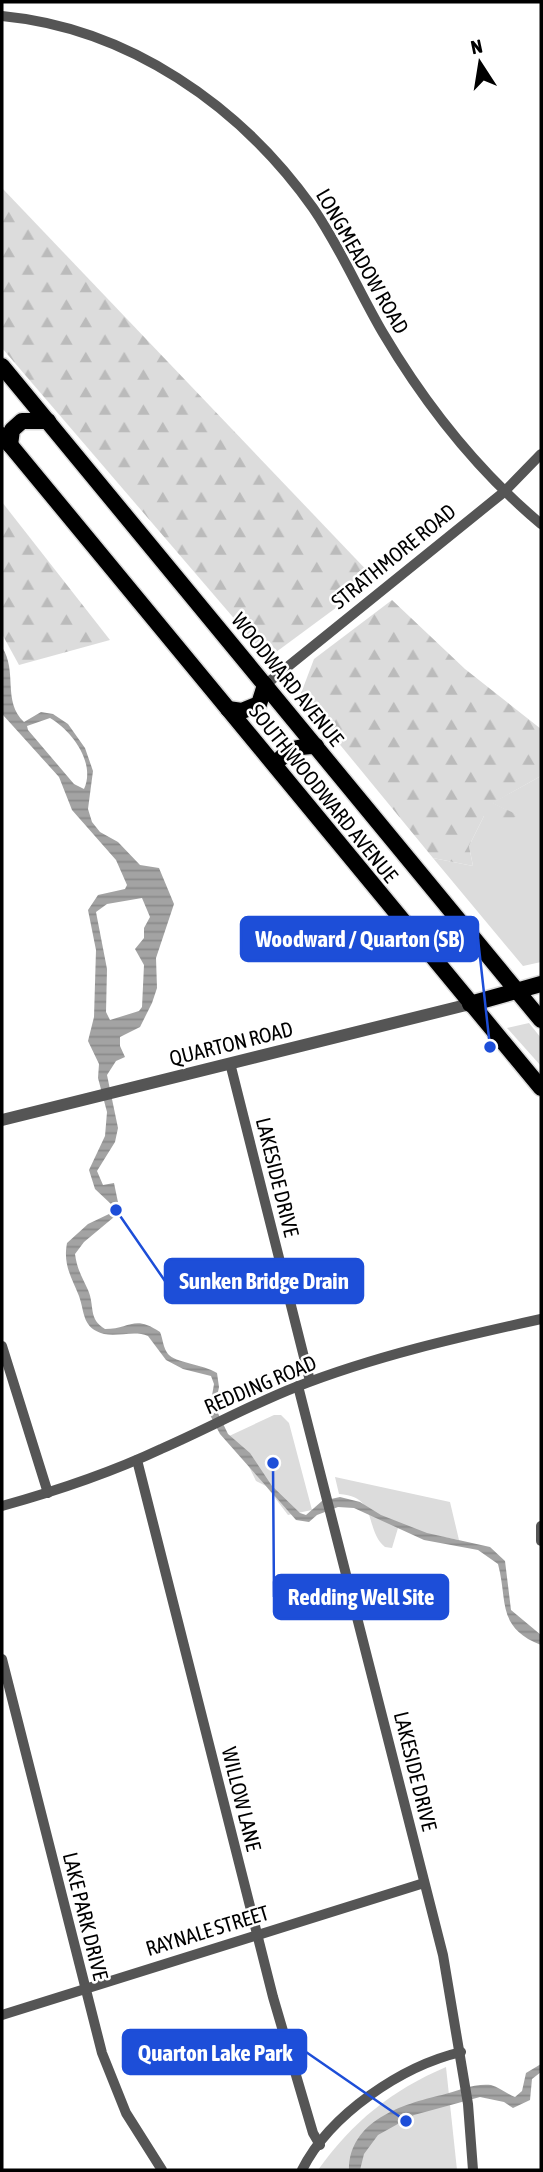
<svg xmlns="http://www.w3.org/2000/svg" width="543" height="2172" font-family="'Asap Condensed',sans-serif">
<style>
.green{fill:#dcdcdc}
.forest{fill:url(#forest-firs)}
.water{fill:url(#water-rules);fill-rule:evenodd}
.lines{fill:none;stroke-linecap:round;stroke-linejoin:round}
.primary-casing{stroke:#dbdbdb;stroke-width:19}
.minor{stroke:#555;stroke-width:10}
.tertiary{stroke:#555;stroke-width:12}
.primary{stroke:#000;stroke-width:16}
.labels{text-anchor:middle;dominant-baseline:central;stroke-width:5;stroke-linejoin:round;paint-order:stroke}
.street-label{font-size:21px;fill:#000;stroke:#fff}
.leader{fill:none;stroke:#1d4ed8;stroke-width:2.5}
.callout-dot{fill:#1d4ed8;stroke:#fff;stroke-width:2.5}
.callout{fill:#1d4ed8;stroke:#1d4ed8;stroke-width:2.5}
.callout-label{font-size:23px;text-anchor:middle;font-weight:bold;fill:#fff}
</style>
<defs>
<pattern id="forest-firs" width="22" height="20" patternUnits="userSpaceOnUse" patternTransform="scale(1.75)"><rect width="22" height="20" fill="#dcdcdc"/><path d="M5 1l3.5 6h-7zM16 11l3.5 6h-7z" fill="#bbb"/></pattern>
<pattern id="water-rules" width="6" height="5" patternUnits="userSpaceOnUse" patternTransform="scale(1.75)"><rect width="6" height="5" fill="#a3a3a3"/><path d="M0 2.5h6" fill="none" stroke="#8b8b8b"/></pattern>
</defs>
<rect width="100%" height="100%" fill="#fff"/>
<g class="green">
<polygon points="541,776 541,962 523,966 433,858 473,866 469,846 484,816 517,815 492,803"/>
<polygon points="529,1023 541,1038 541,1066 507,1028"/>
<polygon points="274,1415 281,1415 289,1423 312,1510 288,1515 266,1486 256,1481 238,1444 227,1437"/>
<path d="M 335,1477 L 450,1502 L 459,1540 L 398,1528 L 392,1548 L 385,1547 C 364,1530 379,1496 339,1494 Z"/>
<path d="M 446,2067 L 457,2170 L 318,2170 C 352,2122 392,2090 446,2067 Z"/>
</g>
<g class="forest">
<polygon points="2,188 375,579 268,658 2,348"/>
<polygon points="2,502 110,640 19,665 2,634"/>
<polygon points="392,600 465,669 541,729 541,776 493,803 518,815 502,826 484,816 469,846 473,866 433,858 300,696 314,659"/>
</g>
<g class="water">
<path d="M 2,647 C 18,672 2,701 24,722 L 41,712 L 53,714 L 68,724 L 85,748 L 93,771 L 88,809 L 92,822 L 100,832 L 118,842 L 140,865 L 159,868 L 174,904 L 156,958 L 157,988 L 152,1003 L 140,1027 L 120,1037 L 120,1046 L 125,1057 L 116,1061 L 107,1075 L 118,1128 L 115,1142 L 97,1171 L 103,1185 L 114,1183 L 120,1212 L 84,1242 L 75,1254 C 77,1269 82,1277 88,1290 C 95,1306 88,1319 105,1329 C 130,1329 134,1314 160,1332 C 163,1339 163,1348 168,1354 C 175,1363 203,1364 217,1373 L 219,1387 L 215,1407 L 228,1434 L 250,1453 L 272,1486 L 300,1513 L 306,1515 L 322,1501 L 340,1497 L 360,1502 L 381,1515 L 427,1533 L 490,1547 L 505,1561 L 511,1610 L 541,1635 L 541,1645 C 496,1627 508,1601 498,1564 L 478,1550 L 424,1540 L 354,1508 L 338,1507 L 317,1515 L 309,1522 L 296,1520 L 220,1434 L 209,1413 L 214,1384 L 211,1376 L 183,1369 L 166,1360 L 148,1336 C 134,1330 119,1337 104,1334 C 82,1328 85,1313 79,1296 C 71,1276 63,1265 67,1243 L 88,1224 L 109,1214 L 112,1205 L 95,1189 L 89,1170 L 105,1136 L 107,1112 L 98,1078 L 99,1064 L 88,1041 L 94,1017 L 96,950 L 88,910 L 98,895 L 125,889 L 127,885 L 116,860 L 72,810 L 59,777 L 3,715 ZM 50,718 C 72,731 96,763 84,789 L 74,784 L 28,730 L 27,726 ZM 142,898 L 150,917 L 144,928 L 144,938 L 135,949 L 144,965 L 142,1007 L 139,1011 L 110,1020 L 106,1012 L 107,969 L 96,912 L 107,904 Z"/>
<path d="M 541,2064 L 541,2072 L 532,2079 L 530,2100 L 513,2108 L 504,2102 L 480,2097 L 414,2115 L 378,2135 L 364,2154 L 360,2170 L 349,2170 C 349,2121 402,2104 442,2095 C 457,2091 475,2083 491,2085 C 499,2087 507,2094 515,2097 L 522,2091 L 526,2073 Z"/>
</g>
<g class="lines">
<g class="primary-casing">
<g id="primary">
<polyline points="2,366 541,1020"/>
<polyline points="2,435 541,1088"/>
<polyline points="10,445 12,430 22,421 48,421"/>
<polyline points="228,709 242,711 259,704 265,685"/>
<path d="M 275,765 C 286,750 297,746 316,746"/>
<polyline points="470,1004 541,984"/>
</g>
</g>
<g class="minor">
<path d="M 2,16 C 128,28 240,105 313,208 C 340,247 359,292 383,333 C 425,404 478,471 541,524"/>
<polyline points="265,685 504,492 541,454"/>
<polyline points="230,1063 310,1381"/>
<polyline points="2,1346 48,1493"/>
<polyline points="298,1386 443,1955 468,2104 473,2170"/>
<polyline points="137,1460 273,1997 313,2133 320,2145"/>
<path d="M 2,1506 C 56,1491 110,1473 161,1449 C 207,1429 250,1405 296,1387 C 375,1356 459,1337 541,1319"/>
<polyline points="541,1526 541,1541"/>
<polyline points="2,1659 102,2053 126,2113 162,2170"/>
<polyline points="2,2015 424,1883"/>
<path d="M 302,2170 C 330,2114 402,2066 461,2052"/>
</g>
<polyline class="tertiary" points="2,1120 470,1004"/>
<use href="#primary" class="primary"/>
</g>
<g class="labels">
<g class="street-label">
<text transform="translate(363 261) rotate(60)">LONGMEADOW ROAD</text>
<text transform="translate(393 556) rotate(-39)">STRATHMORE ROAD</text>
<text transform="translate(288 679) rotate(51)">WOODWARD AVENUE</text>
<text transform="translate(324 793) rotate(51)">SOUTH WOODWARD AVENUE</text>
<text transform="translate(231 1043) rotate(-14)">QUARTON ROAD</text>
<text transform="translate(278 1177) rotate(76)">LAKESIDE DRIVE</text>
<text transform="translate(260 1384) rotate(-23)">REDDING ROAD</text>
<text transform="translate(416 1771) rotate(76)">LAKESIDE DRIVE</text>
<text transform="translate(242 1799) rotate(76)">WILLOW LANE</text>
<text transform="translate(86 1916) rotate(76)">LAKE PARK DRIVE</text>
<text transform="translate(207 1930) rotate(-17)">RAYNALE STREET</text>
</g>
</g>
<path class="leader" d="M490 1047L478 939M116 1210L165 1281M273 1463L274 1597M406 2121L306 2052"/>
<g class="callout-dot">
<circle cx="490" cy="1047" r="7"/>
<circle cx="116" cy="1210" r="7"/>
<circle cx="273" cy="1463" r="7"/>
<circle cx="406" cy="2121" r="7"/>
</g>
<g class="callout">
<rect x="241" y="917" width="237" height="44" rx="7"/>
<rect x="165" y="1259" width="198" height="44" rx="7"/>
<rect x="274" y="1575" width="174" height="44" rx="7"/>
<rect x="123" y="2030" width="183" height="44" rx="7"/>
</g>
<g class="callout-label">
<text x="360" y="947">Woodward / Quarton (SB)</text>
<text x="264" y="1289">Sunken Bridge Drain</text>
<text x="361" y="1605">Redding Well Site</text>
<text x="215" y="2061">Quarton Lake Park</text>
</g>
<rect width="543" height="2172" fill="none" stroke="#000000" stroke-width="7"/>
<g transform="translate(480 63) rotate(348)" stroke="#ffffff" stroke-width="5" paint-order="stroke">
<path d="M0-5L12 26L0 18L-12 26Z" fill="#000000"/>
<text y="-10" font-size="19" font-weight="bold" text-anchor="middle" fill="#000000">N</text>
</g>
</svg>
